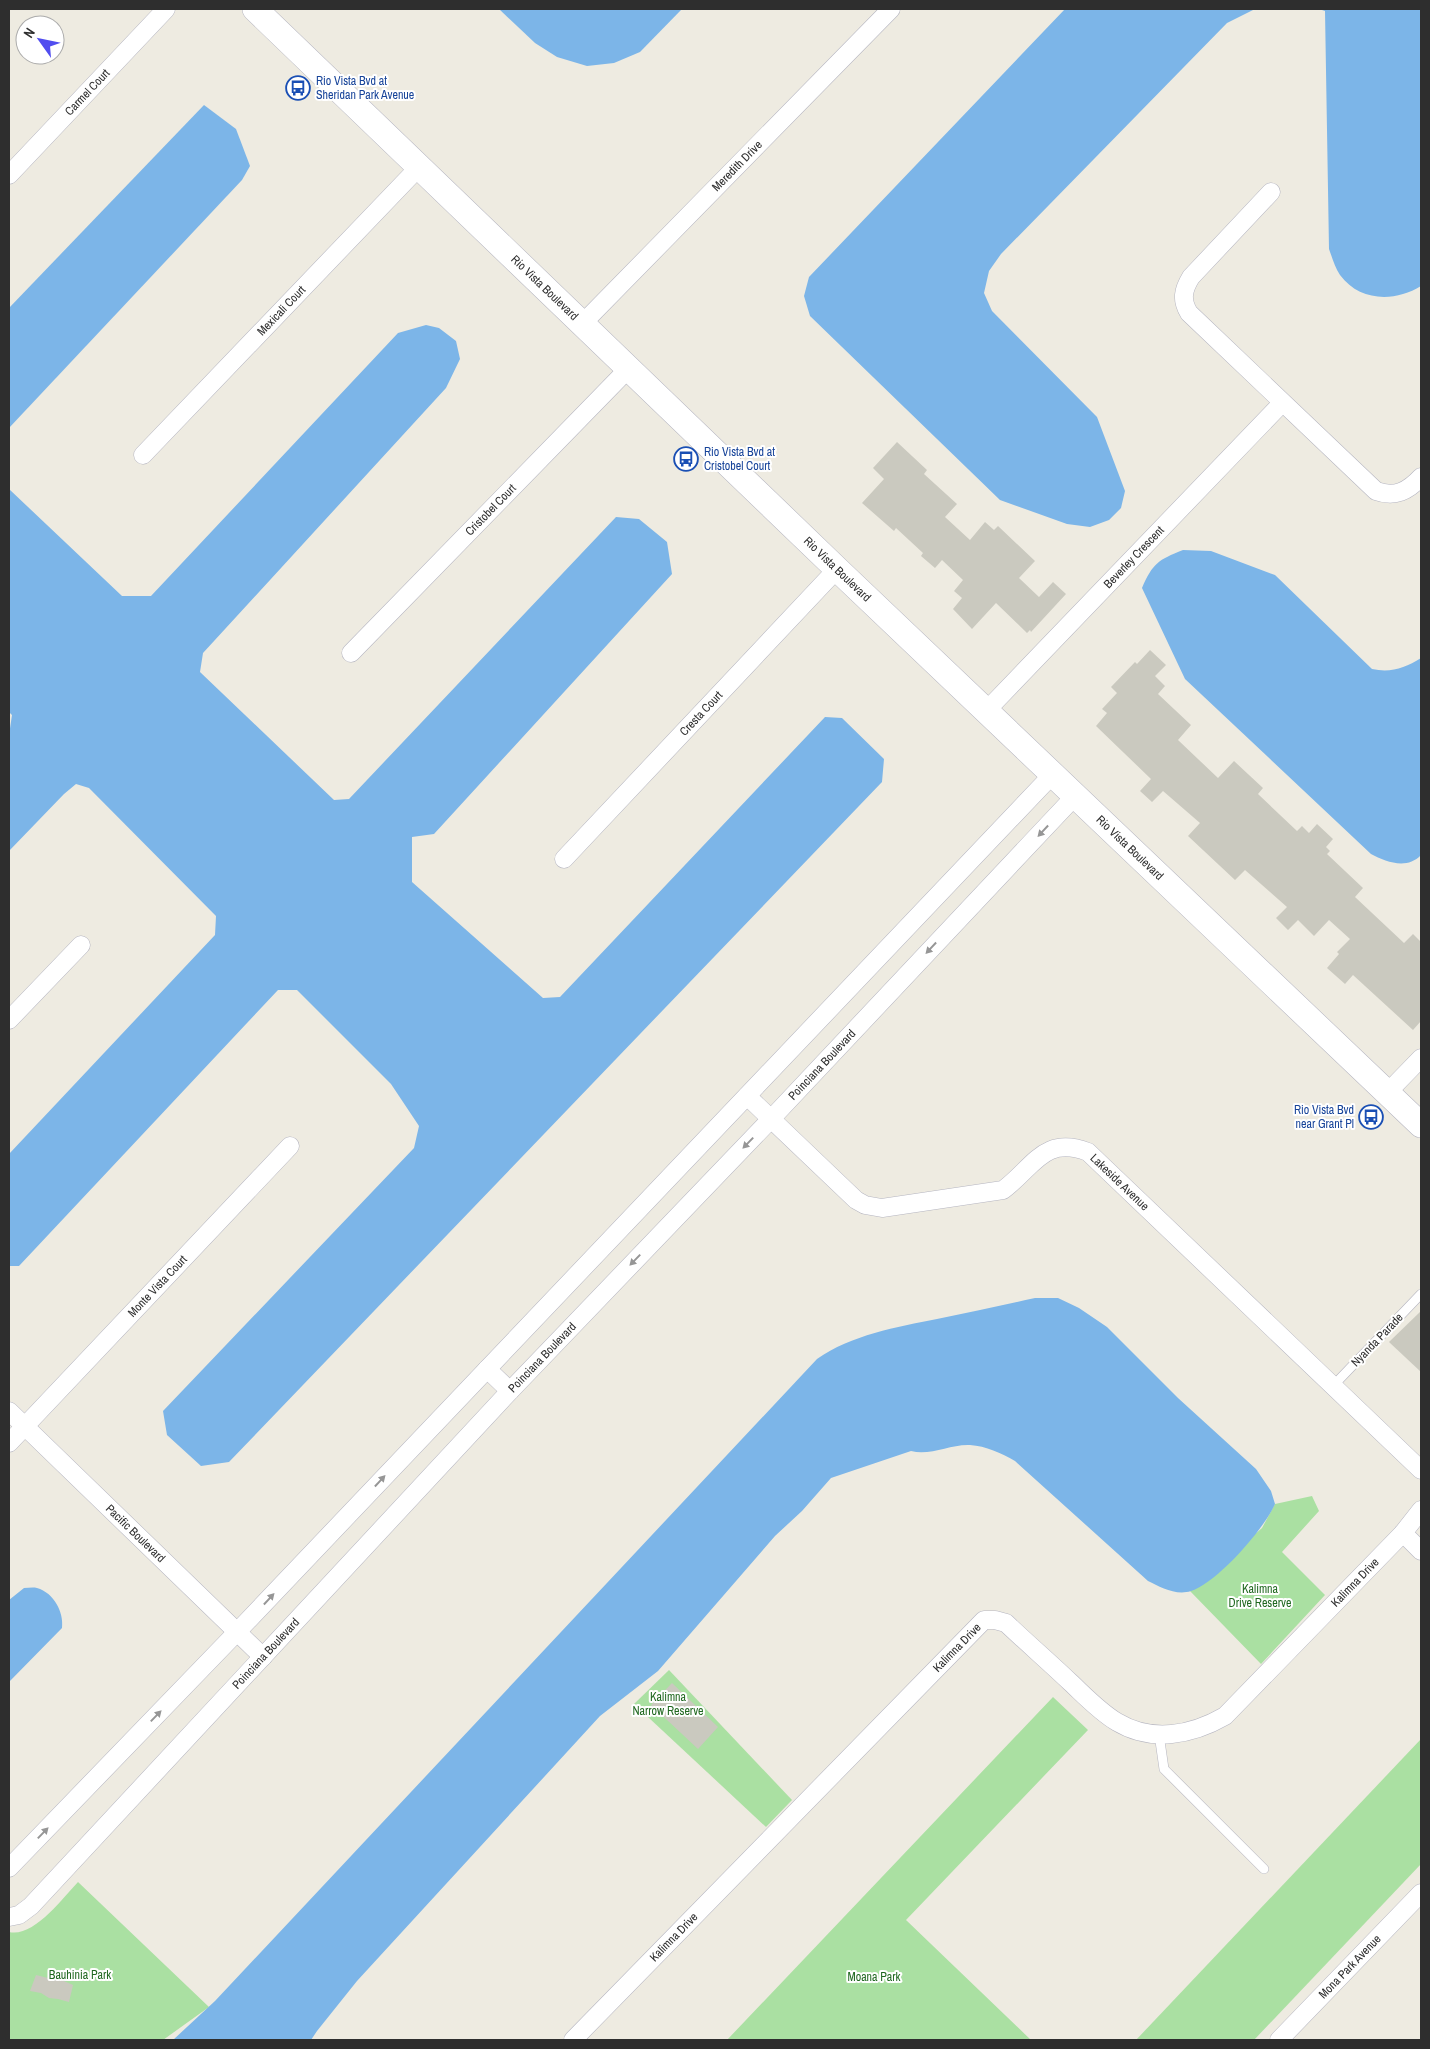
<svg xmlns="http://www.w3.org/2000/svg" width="1430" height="2049" font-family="'Archivo Narrow',sans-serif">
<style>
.green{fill:#aae0a2}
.water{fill:#7cb5e8}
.building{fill:#cac9bf}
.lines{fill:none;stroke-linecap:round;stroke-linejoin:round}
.lane-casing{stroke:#b5b5c0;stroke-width:10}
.street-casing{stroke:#b5b5c0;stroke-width:19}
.secondary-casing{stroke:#b5b5c0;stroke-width:26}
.lane{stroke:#fff;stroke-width:9}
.street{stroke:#fff;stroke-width:18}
.secondary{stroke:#fff;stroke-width:25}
.oneway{fill:#969696}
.labels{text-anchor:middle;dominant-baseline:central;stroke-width:4;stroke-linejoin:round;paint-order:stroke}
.transit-label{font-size:12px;fill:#164399;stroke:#fff;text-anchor:start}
.street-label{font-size:12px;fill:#2e2e2e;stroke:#fff}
.park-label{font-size:12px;fill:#206820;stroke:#fff}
</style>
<rect width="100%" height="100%" fill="#eeebe1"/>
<g class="green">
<polygon points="1312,1496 1319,1511 1282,1552 1325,1595 1261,1664 1190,1591 1262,1528 1275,1504"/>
<polygon points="669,1670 792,1800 766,1827 634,1704"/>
<polygon points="1053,1697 1088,1730 906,1920 1031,2040 727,2040"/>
<polygon points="1421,1739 1421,1864 1254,2040 1136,2040"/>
<path d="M 78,1882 L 209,2007 L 163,2040 L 9,2040 L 9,1932 C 33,1938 62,1899 78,1882 Z"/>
</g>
<g class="water">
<polygon points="499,9 682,9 640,52 614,63 587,66 557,57 535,43"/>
<polygon points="1065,9 1255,9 1227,23 1001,254 989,271 984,293 992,311 1097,417 1125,491 1121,508 1109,520 1090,527 1067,524 1000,500 810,316 804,296 809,277"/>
<path d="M 1319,9 L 1421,9 L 1421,286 C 1395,302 1360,302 1340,275 C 1335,268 1332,257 1329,249 L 1325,11 Z"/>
<polygon points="204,105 236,129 250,166 242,180 9,428 9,308"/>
<polygon points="426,325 439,328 456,341 460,359 446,388 203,653 200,672 334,800 349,799 616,517 639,519 667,542 672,574 434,834 412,837 412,882 543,998 560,997 825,717 842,718 884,759 882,782 229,1462 201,1466 167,1435 163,1411 414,1148 419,1126 391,1084 297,990 278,990 19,1266 9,1266 9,1154 215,935 216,916 89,788 76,784 64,794 9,851 9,735 12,715 9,712 9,489 122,596 151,596 398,333"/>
<path d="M 1183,550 L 1211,551 L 1275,575 L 1372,669 C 1391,673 1405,668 1421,658 L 1421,855 C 1407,870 1386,862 1371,854 L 1185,679 L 1142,588 C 1153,563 1158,560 1183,550 Z"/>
<path d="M 1035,1298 L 1058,1298 L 1079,1308 L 1107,1327 L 1178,1398 L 1256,1469 L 1271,1491 L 1275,1504 C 1264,1529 1218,1582 1191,1591 C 1176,1596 1160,1587 1148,1581 L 1015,1461 C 1001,1453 986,1446 970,1445 C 950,1444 931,1456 911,1451 L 831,1478 L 802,1511 L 775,1536 L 658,1671 L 600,1716 L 357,1981 L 317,2031 L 311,2040 L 173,2040 L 215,2001 L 817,1359 C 851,1335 897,1327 937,1319 C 970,1312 1003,1305 1035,1298 Z"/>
<path d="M 24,1588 C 28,1588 33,1587 37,1588 C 54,1593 64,1612 62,1628 L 9,1682 L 9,1600 Z"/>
</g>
<g class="building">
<polygon points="897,442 927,470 924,474 957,504 945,517 970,540 985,522 994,530 998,526 1035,561 1019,578 1039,597 1053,582 1066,594 1031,632 1030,630 1027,633 996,603 972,629 953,609 962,598 954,591 963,580 942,560 935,568 921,556 923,553 896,528 894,531 862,503 884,479 873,468"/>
<polygon points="1150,650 1166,665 1155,676 1165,686 1158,694 1191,725 1178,740 1218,778 1234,761 1263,788 1258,794 1297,831 1302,826 1309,833 1317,824 1333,839 1326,847 1330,851 1327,854 1363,888 1355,897 1404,943 1413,934 1421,942 1421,1021 1413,1030 1353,975 1345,984 1327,968 1339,954 1337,952 1350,939 1329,920 1314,936 1298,920 1288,930 1276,918 1287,907 1245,870 1235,880 1188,836 1200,823 1163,791 1152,802 1140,791 1151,779 1096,726 1107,713 1102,709 1117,693 1111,687 1135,662 1137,664"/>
<polygon points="1421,1311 1421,1372 1389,1342"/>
<polygon points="672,1683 718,1727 698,1749 651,1705"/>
<polygon points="36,1975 48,1978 55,1977 73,1985 69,2002 58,1999 49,1998 41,1993 30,1991"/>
</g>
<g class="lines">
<g class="lane-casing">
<g id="lane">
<polyline points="1333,1386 1421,1294"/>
<polyline points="1159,1734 1164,1769 1264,1869"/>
</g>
</g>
<g class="street-casing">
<g id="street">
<path id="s1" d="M 9,175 L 166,9"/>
<path d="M 1271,192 L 1191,277 C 1183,290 1181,300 1189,313 L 1376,491 C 1395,498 1408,491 1421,477"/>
<path id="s2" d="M 583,323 L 891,9"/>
<path id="s3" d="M 143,455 L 419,167"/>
<path id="s4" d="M 351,653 L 630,367"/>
<path id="s5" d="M 987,710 L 1282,403"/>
<path id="s6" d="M 564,859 L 837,569"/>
<polyline points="9,1020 81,945"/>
<polyline points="1388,1092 1421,1058"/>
<path id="s7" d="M 747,1096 L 856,1200 L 865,1205 L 882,1208 L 1003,1190 C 1034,1167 1044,1135 1088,1152 L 1421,1470"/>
<polyline points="487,1369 510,1391"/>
<path id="s8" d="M 9,1411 L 263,1657"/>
<path id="s9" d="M 9,1443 L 290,1146"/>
<polyline points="1403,1533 1421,1551"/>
<polyline points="9,1868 237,1632 1053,774"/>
<path id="s10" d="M 9,1917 L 19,1915 L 31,1906 L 510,1391 L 771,1119 L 1076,795"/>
<path id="s11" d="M 573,2040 L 984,1620 L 995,1620 L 1006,1623 C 1027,1643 1049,1662 1070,1682 C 1085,1696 1100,1712 1117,1722 C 1152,1743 1192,1735 1225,1716 L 1403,1533 L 1421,1510"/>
<path id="s12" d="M 1279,2040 L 1421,1893"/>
</g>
</g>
<g class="secondary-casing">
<g id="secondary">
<path id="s13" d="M 255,9 L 837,569 L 1421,1125"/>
</g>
</g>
<use href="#lane" class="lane"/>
<use href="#street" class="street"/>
<use href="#secondary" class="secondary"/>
</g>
<defs><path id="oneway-solid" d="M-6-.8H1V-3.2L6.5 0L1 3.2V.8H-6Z" transform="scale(1.25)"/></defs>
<g class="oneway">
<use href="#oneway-solid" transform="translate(1043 831) rotate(133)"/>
<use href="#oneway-solid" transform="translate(931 948) rotate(133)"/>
<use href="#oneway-solid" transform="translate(748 1143) rotate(134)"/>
<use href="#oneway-solid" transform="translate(635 1260) rotate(134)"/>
<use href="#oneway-solid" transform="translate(380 1481) rotate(-47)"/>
<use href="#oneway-solid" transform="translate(269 1599) rotate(-47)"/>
<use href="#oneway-solid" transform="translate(156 1716) rotate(-46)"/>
<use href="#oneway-solid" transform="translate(43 1833) rotate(-46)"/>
</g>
<defs>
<g id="bus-ring" transform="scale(1.25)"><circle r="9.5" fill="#fff" stroke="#1a4fb4" stroke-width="1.5"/><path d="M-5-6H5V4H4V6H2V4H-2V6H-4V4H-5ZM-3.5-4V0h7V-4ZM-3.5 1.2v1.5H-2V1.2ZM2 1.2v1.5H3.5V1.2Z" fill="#1a4fb4"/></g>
</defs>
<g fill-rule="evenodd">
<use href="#bus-ring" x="298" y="88"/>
<use href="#bus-ring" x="686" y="459"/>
<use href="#bus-ring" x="1371" y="1117"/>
</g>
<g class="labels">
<g class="transit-label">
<text x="316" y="81">Rio Vista Bvd at<tspan x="316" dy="14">Sheridan Park Avenue</tspan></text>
<text x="704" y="452">Rio Vista Bvd at<tspan x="704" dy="14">Cristobel Court</tspan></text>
<text x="1354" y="1110" text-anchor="end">Rio Vista Bvd<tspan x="1354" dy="14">near Grant Pl</tspan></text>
</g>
<g class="street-label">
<text stroke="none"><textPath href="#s1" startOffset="114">Carmel Court</textPath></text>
<text stroke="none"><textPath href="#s2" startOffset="220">Meredith Drive</textPath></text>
<text stroke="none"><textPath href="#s13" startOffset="402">Rio Vista Boulevard</textPath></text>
<text stroke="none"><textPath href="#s3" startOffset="200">Mexicali Court</textPath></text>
<text stroke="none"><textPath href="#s4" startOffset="200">Cristobel Court</textPath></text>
<text stroke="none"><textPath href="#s5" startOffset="212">Beverley Crescent</textPath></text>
<text stroke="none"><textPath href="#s13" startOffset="808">Rio Vista Boulevard</textPath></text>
<text stroke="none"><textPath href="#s6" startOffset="200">Cresta Court</textPath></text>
<text stroke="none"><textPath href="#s13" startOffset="1212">Rio Vista Boulevard</textPath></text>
<text stroke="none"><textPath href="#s10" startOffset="1180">Poinciana Boulevard</textPath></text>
<text stroke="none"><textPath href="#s7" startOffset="445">Lakeside Avenue</textPath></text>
<text stroke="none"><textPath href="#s9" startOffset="216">Monte Vista Court</textPath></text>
<text transform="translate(1377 1340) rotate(-46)">Nyanda Parade</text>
<text stroke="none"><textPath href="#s10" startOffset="775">Poinciana Boulevard</textPath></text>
<text stroke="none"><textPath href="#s8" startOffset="176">Pacific Boulevard</textPath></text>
<text stroke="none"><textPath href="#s11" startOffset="1059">Kalimna Drive</textPath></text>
<text stroke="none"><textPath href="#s11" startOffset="549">Kalimna Drive</textPath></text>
<text stroke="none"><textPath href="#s10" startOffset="370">Poinciana Boulevard</textPath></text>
<text stroke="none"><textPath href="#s11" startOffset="144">Kalimna Drive</textPath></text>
<text stroke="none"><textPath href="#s12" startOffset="102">Mona Park Avenue</textPath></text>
</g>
<g class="park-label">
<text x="1260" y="1589">Kalimna<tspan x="1260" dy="14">Drive Reserve</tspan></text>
<text x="668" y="1697">Kalimna<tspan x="668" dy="14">Narrow Reserve</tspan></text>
<text x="80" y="1975">Bauhinia Park</text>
<text x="874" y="1977">Moana Park</text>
</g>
</g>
<rect width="1430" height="2049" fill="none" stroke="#2e2e2e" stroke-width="20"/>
<g transform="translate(40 40) rotate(303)"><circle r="24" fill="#ffffff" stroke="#ababab"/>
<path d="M0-4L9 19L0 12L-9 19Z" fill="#514def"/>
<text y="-8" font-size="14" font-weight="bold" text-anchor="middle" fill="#2e2e2e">N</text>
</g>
</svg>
